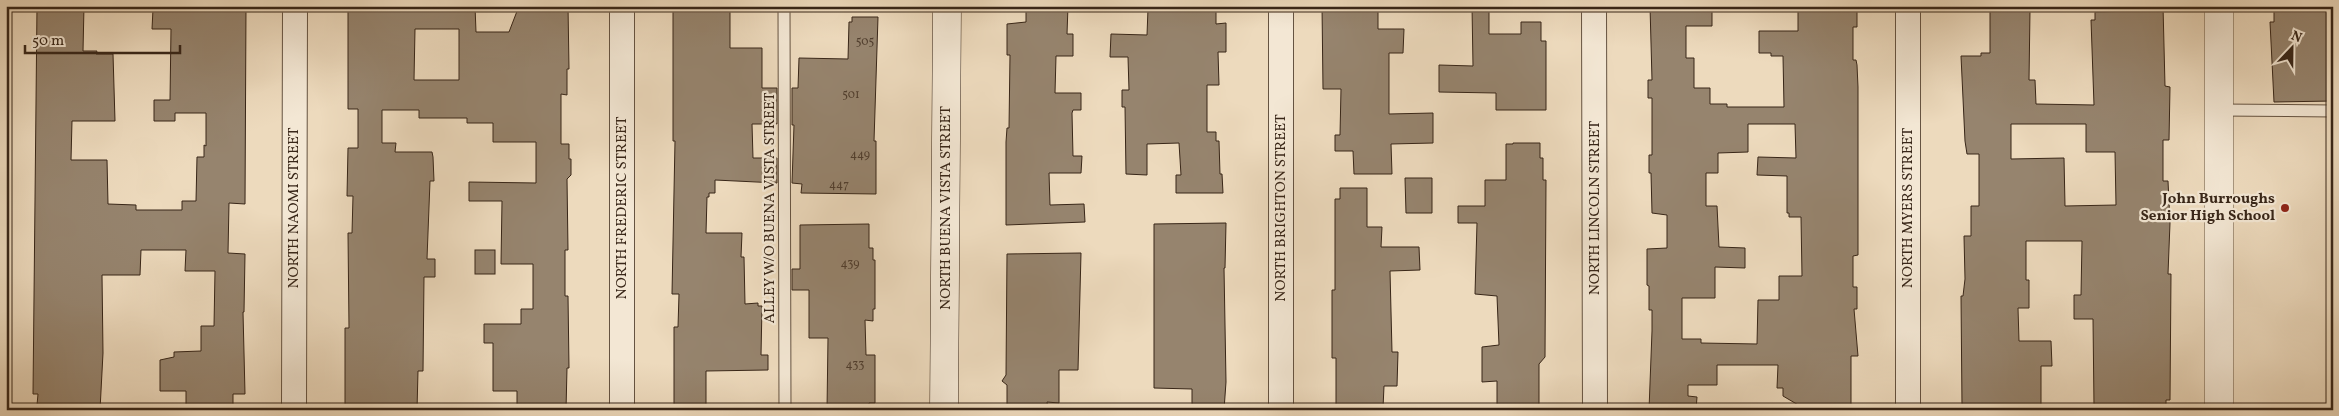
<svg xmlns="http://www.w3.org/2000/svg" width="2339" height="416" font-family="Vollkorn,serif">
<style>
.building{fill:#96846e;stroke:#382618;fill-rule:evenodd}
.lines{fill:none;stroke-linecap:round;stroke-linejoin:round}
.service-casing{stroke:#655341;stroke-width:13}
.minor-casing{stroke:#655341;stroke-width:26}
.tertiary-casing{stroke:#655341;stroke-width:29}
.secondary-casing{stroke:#382618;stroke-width:29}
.service{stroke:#f3e7d4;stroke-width:11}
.minor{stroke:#f3e7d4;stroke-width:24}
.tertiary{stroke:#f3e7d4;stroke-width:28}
.secondary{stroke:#f3e7d4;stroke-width:28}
.poi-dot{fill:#8f2418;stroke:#f3e7d4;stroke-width:2}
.labels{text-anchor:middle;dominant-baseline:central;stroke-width:4.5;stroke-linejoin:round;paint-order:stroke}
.number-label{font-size:12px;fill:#503e2e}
.poi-label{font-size:15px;font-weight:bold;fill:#382618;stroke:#f3e7d4;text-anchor:end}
.street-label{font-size:15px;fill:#382618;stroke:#f3e7d4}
</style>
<rect width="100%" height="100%" fill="#eddabd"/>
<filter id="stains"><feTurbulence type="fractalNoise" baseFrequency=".004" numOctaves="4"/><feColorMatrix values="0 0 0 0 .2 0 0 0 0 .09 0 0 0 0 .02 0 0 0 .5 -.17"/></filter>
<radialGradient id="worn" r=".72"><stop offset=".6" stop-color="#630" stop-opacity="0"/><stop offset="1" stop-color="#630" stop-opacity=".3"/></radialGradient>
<g class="building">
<polygon points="37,6 84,6 83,51 97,51 96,54 113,54 115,121 72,121 71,160 107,160 108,204 136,205 136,210 182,210 182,201 196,201 197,157 204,157 204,145 206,146 206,113 175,113 175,121 154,121 154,100 170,100 171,29 152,29 153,9 195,10 196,6 246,6 245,204 229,203 228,253 245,254 244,312 243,312 245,394 233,394 233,410 186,410 186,391 160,391 160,360 174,357 174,352 201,351 201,326 214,326 215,271 185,271 186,250 141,250 140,275 102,275 103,353 100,410 84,410 84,406 37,405 38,394 33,394"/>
<path d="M 348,6 L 475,6 L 476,32 L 509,32 L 519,6 L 568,6 L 569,69 L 567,69 L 567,95 L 561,94 L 561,144 L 569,144 L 569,159 L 571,159 L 571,175 L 567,179 L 568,250 L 565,250 L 565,296 L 568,296 L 569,368 L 567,368 L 566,410 L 517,410 L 517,391 L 493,391 L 493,343 L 484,343 L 484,324 L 521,324 L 521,309 L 533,309 L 533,264 L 501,264 L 502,201 L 469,201 L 469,182 L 536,183 L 536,142 L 493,142 L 493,123 L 467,123 L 467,118 L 419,118 L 419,110 L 382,110 L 382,143 L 396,143 L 395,152 L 432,152 L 433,157 L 434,181 L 430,181 L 427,259 L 435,259 L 435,277 L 424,277 L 423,371 L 418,371 L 417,410 L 351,410 L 345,406 L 345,328 L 349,328 L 348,233 L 352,233 L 353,196 L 347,196 L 348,148 L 358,148 L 358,109 L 348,109 ZM 415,29 L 459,29 L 459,80 L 414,80 Z"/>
<polygon points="673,6 730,6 730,48 762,48 762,88 777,88 777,124 752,124 753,158 777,158 777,183 715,180 715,193 709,193 709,197 707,197 706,233 742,233 741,257 744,257 745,304 758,303 758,306 762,306 761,355 768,355 768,370 706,371 706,409 674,409 674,327 678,327 679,294 672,294 675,141 673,141"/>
<polygon points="1026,6 1068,6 1067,34 1073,34 1073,56 1056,56 1055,93 1081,93 1081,110 1073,110 1072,113 1073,156 1082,156 1081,173 1049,173 1050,205 1084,204 1085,222 1006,225 1006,142 1007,128 1009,128 1010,55 1007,55 1007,24 1026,22"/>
<polygon points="1178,6 1216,6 1216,24 1226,23 1226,52 1218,52 1219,85 1207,85 1207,132 1216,132 1216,141 1219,141 1220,174 1222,174 1223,193 1176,193 1176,175 1181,175 1179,143 1147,144 1147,175 1126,174 1125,107 1122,107 1122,90 1129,90 1128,57 1110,57 1111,34 1147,35 1148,9 1178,9"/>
<polygon points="1322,6 1378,6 1378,29 1404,29 1403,53 1389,53 1389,114 1433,113 1433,143 1391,144 1392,174 1354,174 1353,151 1335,151 1335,135 1340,135 1341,89 1323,89"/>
<polygon points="1472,6 1489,6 1489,34 1521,34 1521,22 1541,22 1541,41 1546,41 1546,110 1496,110 1496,93 1439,92 1439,65 1473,66"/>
<path d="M 1650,6 L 1712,6 L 1712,26 L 1686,26 L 1686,58 L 1694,58 L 1694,88 L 1710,88 L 1710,104 L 1727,104 L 1727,107 L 1784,107 L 1783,56 L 1771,56 L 1771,53 L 1759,53 L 1759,31 L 1798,31 L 1798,6 L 1857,6 L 1857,27 L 1853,27 L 1853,60 L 1856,60 L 1857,65 L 1858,87 L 1858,255 L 1853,256 L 1853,287 L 1857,287 L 1857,309 L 1854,309 L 1858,356 L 1851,356 L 1851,406 L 1800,406 L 1783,396 L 1783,388 L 1777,388 L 1778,365 L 1717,365 L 1717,385 L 1688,385 L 1688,396 L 1697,397 L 1696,410 L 1649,410 L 1652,331 L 1652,310 L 1649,310 L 1649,286 L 1647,285 L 1647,249 L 1667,248 L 1667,215 L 1652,213 L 1651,173 L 1649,173 L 1649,155 L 1652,155 L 1652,98 L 1648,98 L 1648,80 L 1652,80 ZM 1748,124 L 1795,124 L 1796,158 L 1758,157 L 1757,175 L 1787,176 L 1787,213 L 1789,213 L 1789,217 L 1801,217 L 1802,276 L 1779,276 L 1779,300 L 1758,300 L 1757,344 L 1701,343 L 1701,339 L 1682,339 L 1682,298 L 1715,298 L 1715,267 L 1745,268 L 1745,248 L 1719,247 L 1717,206 L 1706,206 L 1706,173 L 1718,173 L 1718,153 L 1748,152 Z"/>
<path d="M 2143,6 L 2163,6 L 2165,86 L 2170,87 L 2169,140 L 2163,140 L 2163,181 L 2168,181 L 2170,223 L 2168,274 L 2171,274 L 2170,400 L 2166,400 L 2166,405 L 2094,406 L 2093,319 L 2074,319 L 2074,295 L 2081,295 L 2082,241 L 2026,241 L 2026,280 L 2029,280 L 2029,308 L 2018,308 L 2019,341 L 2051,341 L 2052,366 L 2041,366 L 2041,410 L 2022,410 L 2022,406 L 1962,406 L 1961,296 L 1963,296 L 1965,279 L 1964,236 L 1971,236 L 1971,206 L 1979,206 L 1979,154 L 1967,154 L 1965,141 L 1961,56 L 1981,56 L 1981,53 L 1990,53 L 1990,11 L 2030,10 L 2029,80 L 2035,80 L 2036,104 L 2094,105 L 2091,20 L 2095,20 L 2095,12 L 2139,11 L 2143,10 ZM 2011,124 L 2086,124 L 2086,152 L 2115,152 L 2116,205 L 2065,206 L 2064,158 L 2011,159 Z"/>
<polygon points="2274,6 2333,6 2333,101 2274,102 2270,22 2274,22"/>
<polygon points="852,17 878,17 874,141 876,141 876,194 801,193 802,184 792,183 794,125 792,125 792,88 798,88 799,58 848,59 849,22 852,22"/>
<polygon points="1513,143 1540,143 1540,158 1543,158 1543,180 1546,180 1545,357 1539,364 1539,409 1534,410 1497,409 1497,381 1482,382 1482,347 1499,345 1497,296 1475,294 1477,223 1458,223 1458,206 1485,206 1485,180 1506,180 1506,144 1513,144"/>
<polygon points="1405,178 1432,178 1432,213 1406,213"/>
<polygon points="1340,188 1367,188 1367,227 1382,227 1381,247 1419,247 1420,270 1390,271 1392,352 1398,352 1397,386 1384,386 1383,408 1377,408 1377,410 1336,410 1336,358 1332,358 1332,290 1335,290 1335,199 1340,199"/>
<polygon points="1226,223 1225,268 1224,268 1226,382 1224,410 1192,410 1192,389 1154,388 1154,224"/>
<polygon points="869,224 869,248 873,248 873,260 875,260 875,309 873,309 873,321 865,320 866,355 875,355 875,403 869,403 869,410 827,410 828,338 809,338 809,290 792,290 792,269 800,269 800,225"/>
<rect x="475" y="250" width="20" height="24"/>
<polygon points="1081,253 1078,370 1059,370 1059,403 1047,402 1048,410 1007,410 1007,385 1002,381 1006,375 1007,254"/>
</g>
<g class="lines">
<g class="service-casing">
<g id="service">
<polyline points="784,6 785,410"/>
<polyline points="2219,110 2333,111"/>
</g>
</g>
<g class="minor-casing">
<g id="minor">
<polyline points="1281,6 1281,410"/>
<polyline points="1594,6 1595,410"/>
<polyline points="294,410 295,6"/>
<polyline points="622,410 622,6"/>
<polyline points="1908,410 1908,6"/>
</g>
</g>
<g class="tertiary-casing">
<polyline id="tertiary" points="2219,6 2219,410"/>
</g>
<g class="secondary-casing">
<polyline id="secondary" points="944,410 947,6"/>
</g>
<use href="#service" class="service"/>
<use href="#minor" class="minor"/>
<use href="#tertiary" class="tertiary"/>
<use href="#secondary" class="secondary"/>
</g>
<circle class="poi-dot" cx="2285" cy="208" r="5"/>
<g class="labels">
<g class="number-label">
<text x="865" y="42">505</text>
<text x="851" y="95">501</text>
<text x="860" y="155">449</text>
<text x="839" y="185">447</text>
<text x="850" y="264">439</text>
<text x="855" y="365">433</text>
</g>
<g class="poi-label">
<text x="2275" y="199">John Burroughs<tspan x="2275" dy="17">Senior High School</tspan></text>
</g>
<g class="street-label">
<text transform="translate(294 208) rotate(-90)">NORTH NAOMI STREET</text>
<text transform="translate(622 208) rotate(-90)">NORTH FREDERIC STREET</text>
<text transform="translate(770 208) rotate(-90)">ALLEY W/O BUENA VISTA STREET</text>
<text transform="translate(946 208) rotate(-90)">NORTH BUENA VISTA STREET</text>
<text transform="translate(1281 208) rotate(-90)">NORTH BRIGHTON STREET</text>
<text transform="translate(1595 208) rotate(-90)">NORTH LINCOLN STREET</text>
<text transform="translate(1908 208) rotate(-90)">NORTH MYERS STREET</text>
</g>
</g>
<rect width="2339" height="416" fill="none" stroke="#eddabd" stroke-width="25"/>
<rect x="8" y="8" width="2324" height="401" fill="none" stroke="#382618" stroke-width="2.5"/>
<rect x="12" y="12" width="2314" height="391" fill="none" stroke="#382618"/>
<g transform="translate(2292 48) rotate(22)" stroke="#f3e7d4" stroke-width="4" paint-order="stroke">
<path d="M0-4L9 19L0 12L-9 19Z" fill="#382618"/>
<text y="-8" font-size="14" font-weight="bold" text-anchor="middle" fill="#382618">N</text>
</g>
<path d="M25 45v8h155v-8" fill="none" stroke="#382618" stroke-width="2.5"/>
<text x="32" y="45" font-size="15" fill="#382618" stroke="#f3e7d4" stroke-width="4" paint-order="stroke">50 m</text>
<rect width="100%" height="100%" filter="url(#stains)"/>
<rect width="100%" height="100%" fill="url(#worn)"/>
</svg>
